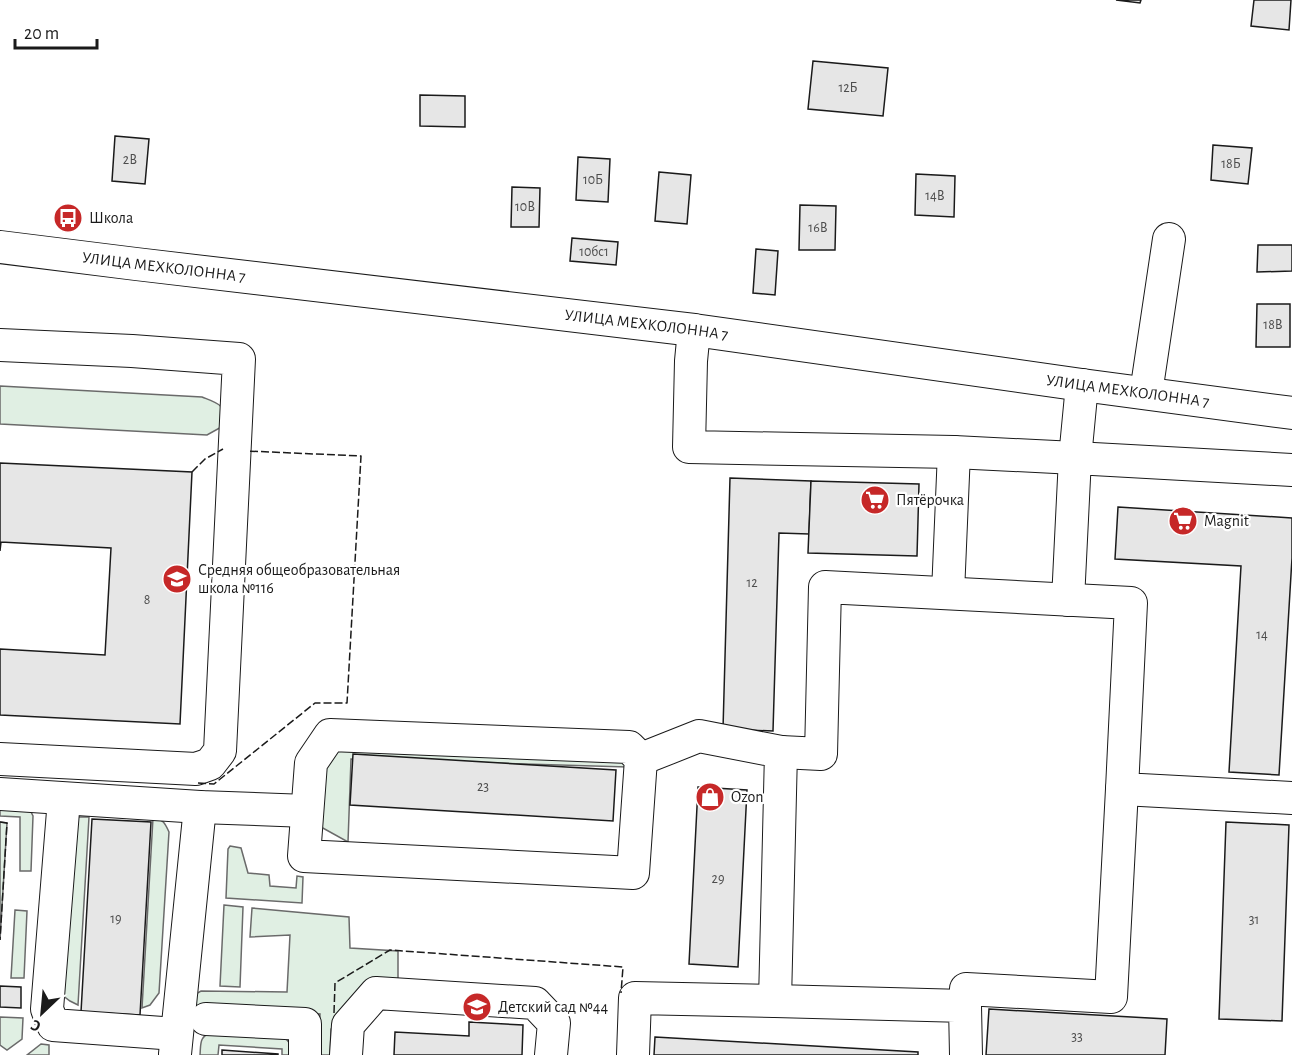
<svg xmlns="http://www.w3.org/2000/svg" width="1292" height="1055" font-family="'Alegreya Sans',sans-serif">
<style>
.green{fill:#e0efe3;stroke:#6a6a6a;stroke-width:1.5}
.building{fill:#e6e6e6;stroke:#1a1a1a;stroke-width:1.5}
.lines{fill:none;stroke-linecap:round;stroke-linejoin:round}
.minor-casing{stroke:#1a1a1a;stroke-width:34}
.minor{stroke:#fff;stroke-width:32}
.fence{stroke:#1a1a1a;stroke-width:1.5;stroke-dasharray:8 3;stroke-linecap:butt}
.labels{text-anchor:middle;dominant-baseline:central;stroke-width:4.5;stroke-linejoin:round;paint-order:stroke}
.number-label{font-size:14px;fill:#4d4d4d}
.poi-label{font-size:16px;fill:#1a1a1a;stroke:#fff;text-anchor:start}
.street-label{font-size:16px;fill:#1a1a1a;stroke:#fff}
</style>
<rect width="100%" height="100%" fill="#fff"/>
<g class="green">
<path d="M 0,386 L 202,397 C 220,404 225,404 225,425 L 207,435 L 0,424 Z"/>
<polygon points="331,743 617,752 627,767 351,759 348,842 321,827 322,764"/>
<polygon points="0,807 30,810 33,816 31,871 20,871 20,817 0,816"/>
<polygon points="78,817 89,817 78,1005 70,1001 62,995"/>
<path d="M 153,818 C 163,819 165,823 169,832 L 159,993 L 150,1005 L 142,1008 Z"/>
<polygon points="0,822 7,823 0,940"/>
<polygon points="230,846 241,848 248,873 269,875 270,886 296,888 297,876 303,877 302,903 226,898 228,849"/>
<polygon points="224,905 243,907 240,987 220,986"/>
<polygon points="252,908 349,917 350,948 398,951 398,979 377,981 331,1029 330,1055 318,1055 320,1014 222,1007 190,1017 194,995 201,991 287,992 290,935 250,937"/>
<polygon points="15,910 27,911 24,978 11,978"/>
<polygon points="0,1017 23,1018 22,1039 7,1050 0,1045"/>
<path d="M 212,1031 L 283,1035 L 295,1050 L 294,1055 L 282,1055 L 282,1049 L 219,1045 L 218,1055 L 200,1055 C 201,1042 199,1038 212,1031 Z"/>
<polygon points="41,1044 49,1045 49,1055 27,1055"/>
</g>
<g class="building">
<polygon points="1116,0 1141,0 1140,3"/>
<polygon points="1254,0 1291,0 1289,30 1251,26"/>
<polygon points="813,61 888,68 883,116 808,109"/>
<polygon points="420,95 465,96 465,127 420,126"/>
<polygon points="115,136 149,139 145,184 112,181"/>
<polygon points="1213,145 1252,148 1248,184 1211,180"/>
<polygon points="578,157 610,159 608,202 576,200"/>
<polygon points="659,172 691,175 687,224 655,221"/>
<polygon points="916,174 955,176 954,217 915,215"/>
<polygon points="512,187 540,188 539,227 511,227"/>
<polygon points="800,205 836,206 835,250 799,250"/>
<polygon points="572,238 618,242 616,265 570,261"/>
<polygon points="1258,245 1292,245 1292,271 1257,272"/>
<polygon points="756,249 778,251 775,295 753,293"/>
<polygon points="1257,304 1290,304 1290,347 1256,347"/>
<polygon points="0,463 192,472 180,724 0,715 0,649 105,655 111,548 1,542 0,551"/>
<polygon points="730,478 811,481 809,534 779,533 773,731 723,729"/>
<polygon points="811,481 919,484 917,556 808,553"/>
<polygon points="1118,507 1292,518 1292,558 1279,775 1229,772 1241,566 1115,559"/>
<polygon points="353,754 616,770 613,821 350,805"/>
<polygon points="698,787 747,790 738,967 689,964"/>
<polygon points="92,819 151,822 140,1015 81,1012"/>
<polygon points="1226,822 1289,825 1282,1021 1219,1019"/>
<polygon points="0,986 21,987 21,1008 0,1007"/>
<polygon points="989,1009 1167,1019 1165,1055 986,1055"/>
<polygon points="469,1022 523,1025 522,1055 394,1055 395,1032 469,1036"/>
<polygon points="655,1037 918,1052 918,1055 654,1055"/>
<polygon points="222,1050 278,1054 278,1055 222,1055"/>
</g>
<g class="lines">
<g class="minor-casing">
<g id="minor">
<path id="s1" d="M 0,247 L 136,264 L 694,330 L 1082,385 L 1292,413"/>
<polyline points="694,330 691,361 689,447 954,452 1075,458 1082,385"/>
<polyline points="0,345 132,351 239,359 220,751 210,764 196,769 0,759"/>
<polyline points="1146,393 1169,239"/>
<polyline points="948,593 954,452"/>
<polyline points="1068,600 1075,458 1292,470"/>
<polygon points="330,735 629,747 641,759 633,873 304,856 311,763"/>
<polyline points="781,752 821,754 825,587 1131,603 1122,789 1292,798"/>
<polyline points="641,759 699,736 781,752 775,1001 965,1006 966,1055"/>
<polyline points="0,794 200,807 307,811"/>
<polyline points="64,799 47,1009 53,1025 176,1034"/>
<polyline points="965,1006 966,989 1111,997 1122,789"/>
<polyline points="206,1019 305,1024 305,1055"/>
<polyline points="175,1054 200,807"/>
<polyline points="346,1055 348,1025 376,993 535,1003 554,1023 551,1055"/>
<polyline points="633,1055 635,998 775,1001"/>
</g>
</g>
<use href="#minor" class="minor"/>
<g class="fence">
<polyline points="192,472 205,459 223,449"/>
<polyline points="198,783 214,784 315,703 347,703 361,456 247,451"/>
<polyline points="0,822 7,823 0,940"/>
<polyline points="334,1013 335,983 390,950 623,967 621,993"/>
</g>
</g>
<defs>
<g id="bus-disc" transform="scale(1.5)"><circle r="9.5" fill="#c62828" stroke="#fff"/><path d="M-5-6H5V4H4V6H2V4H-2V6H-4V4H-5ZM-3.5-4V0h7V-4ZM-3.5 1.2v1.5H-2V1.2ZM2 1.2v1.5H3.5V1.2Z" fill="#fff"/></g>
<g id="supermarket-disc" transform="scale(1.5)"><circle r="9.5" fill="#c62828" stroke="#fff"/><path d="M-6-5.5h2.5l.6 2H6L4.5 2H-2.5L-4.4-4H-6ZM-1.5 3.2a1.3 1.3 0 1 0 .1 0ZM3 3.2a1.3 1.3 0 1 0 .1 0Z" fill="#fff"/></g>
<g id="school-disc" transform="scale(1.5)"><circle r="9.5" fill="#c62828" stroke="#fff"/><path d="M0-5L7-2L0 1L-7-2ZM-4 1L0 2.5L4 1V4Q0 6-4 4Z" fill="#fff"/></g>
<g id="shop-disc" transform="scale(1.5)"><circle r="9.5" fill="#c62828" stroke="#fff"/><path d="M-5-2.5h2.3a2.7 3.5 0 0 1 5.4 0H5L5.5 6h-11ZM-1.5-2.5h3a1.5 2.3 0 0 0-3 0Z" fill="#fff"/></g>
</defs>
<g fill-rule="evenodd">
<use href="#bus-disc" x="68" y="218"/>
<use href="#supermarket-disc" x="875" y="500"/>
<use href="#supermarket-disc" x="1183" y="521"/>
<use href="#school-disc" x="177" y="579"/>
<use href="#shop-disc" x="710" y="797"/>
<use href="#school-disc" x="477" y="1007"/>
</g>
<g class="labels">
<g class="number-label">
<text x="848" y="88">12Б</text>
<text x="130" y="160">2В</text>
<text x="1231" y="164">18Б</text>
<text x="593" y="180">10Б</text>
<text x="935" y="196">14В</text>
<text x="525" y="207">10В</text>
<text x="818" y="228">16В</text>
<text x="594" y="252">10бс1</text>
<text x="1273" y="325">18В</text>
<text x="752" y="583">12</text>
<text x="147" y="600">8</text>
<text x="1262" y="635">14</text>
<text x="483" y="787">23</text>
<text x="718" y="879">29</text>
<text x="116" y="919">19</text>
<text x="1254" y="920">31</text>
<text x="1077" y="1037">33</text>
</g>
<g class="poi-label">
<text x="89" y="218">Школа</text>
<text x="896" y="500">Пятёрочка</text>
<text x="1204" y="521">Magnit</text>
<text x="198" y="570">Средняя общеобразовательная<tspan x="198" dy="18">школа №116</tspan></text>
<text x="731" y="797">Ozon</text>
<text x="498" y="1007">Детский сад №44</text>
</g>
<g class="street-label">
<text stroke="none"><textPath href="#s1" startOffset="165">УЛИЦА МЕХКОЛОННА 7</textPath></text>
<text stroke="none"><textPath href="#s1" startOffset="651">УЛИЦА МЕХКОЛОННА 7</textPath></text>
<text stroke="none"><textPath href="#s1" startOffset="1137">УЛИЦА МЕХКОЛОННА 7</textPath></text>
</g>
</g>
<g transform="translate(42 1013) rotate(206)" stroke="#ffffff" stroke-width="4.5" paint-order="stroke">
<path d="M0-4.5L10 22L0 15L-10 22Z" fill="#1a1a1a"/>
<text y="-9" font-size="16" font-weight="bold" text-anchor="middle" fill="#1a1a1a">С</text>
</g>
<path d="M15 39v9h82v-9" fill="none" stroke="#1a1a1a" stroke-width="3"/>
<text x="24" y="39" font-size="18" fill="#1a1a1a" stroke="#ffffff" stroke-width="4.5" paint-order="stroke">20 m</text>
</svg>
